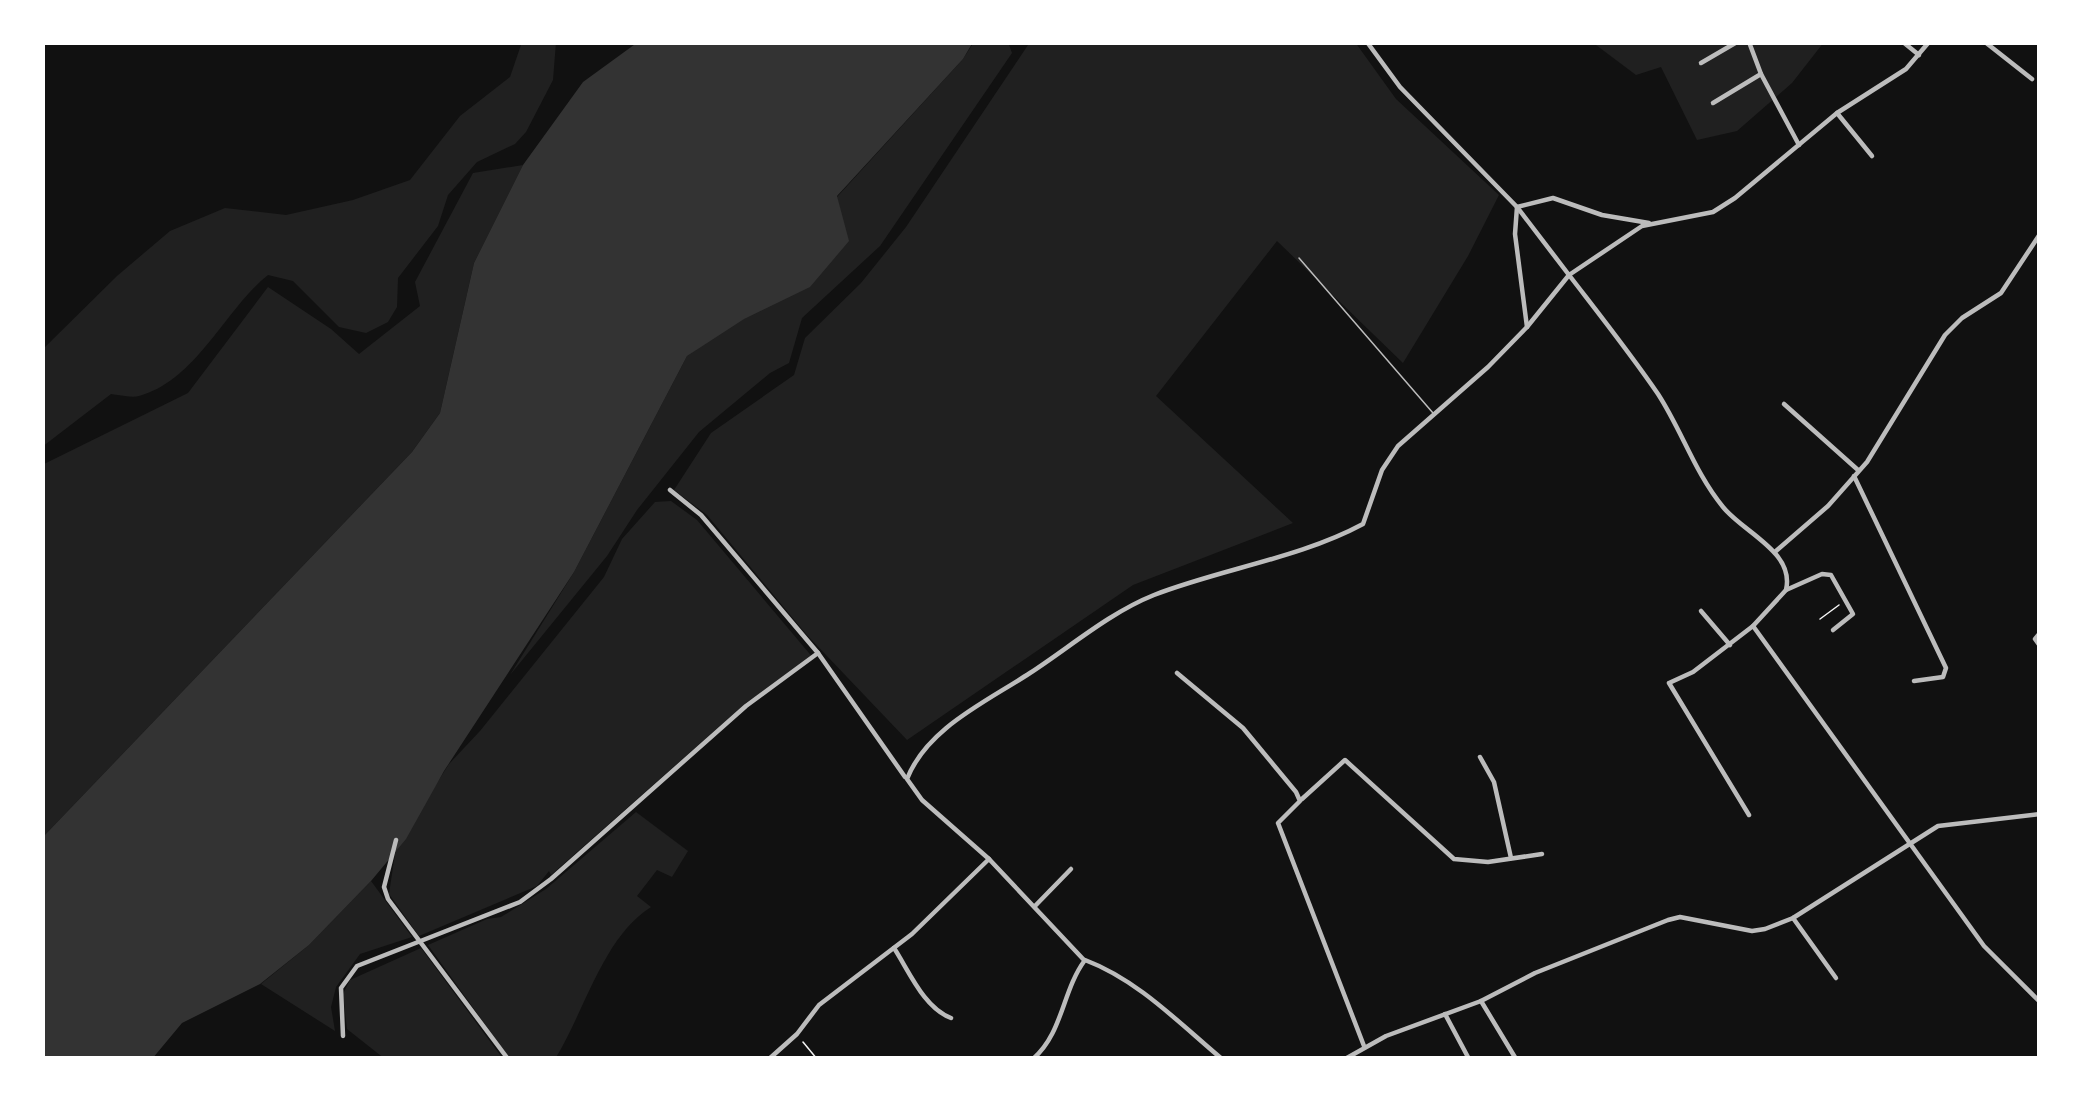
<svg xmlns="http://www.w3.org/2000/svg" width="2082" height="1101" font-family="Roboto,sans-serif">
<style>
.green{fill:#202020}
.water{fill:#333}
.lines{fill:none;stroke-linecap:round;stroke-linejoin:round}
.path{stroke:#f5f5f5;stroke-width:1.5}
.service{stroke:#bcbcbc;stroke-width:1.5}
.minor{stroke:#bcbcbc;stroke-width:4.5}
.tertiary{stroke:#bcbcbc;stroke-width:4.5}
</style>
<rect width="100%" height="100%" fill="#111"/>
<g class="green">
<path d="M 522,42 L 556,42 L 553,80 L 526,132 L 515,144 L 477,162 L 448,195 L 438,226 L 398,278 L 397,307 L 388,322 L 366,333 L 339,327 L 293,281 L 268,275 C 225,309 197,380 139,396 C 131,398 119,395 111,394 L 42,447 L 42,350 L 117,276 L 170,231 L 225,208 L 286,215 L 353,200 L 410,180 L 460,116 L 510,77 Z"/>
<polygon points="974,42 1008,42 1012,53 880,246 802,318 789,363 770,373 699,432 637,510 607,556 510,675 574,572 687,356 848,241 837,197 963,59"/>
<polygon points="1030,42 1355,42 1396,99 1499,195 1468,256 1403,363 1277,241 1156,396 1293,523 1133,585 907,740 806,634 707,515 674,490 711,433 794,375 805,338 861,283 906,227"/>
<polygon points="1592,42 1824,42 1792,83 1737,131 1697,140 1661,67 1636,75"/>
<polygon points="523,165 474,263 440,413 412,452 42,838 42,465 188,393 268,287 331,329 359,354 420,306 415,282 473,173"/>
<polygon points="671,501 697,520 814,659 747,702 551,875 549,871 537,886 419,936 389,894 396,847 449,764 480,731 604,577 622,539 655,502"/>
<path d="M 636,812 L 688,851 L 672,877 L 657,870 L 637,896 L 651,907 C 603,937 584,1013 555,1059 L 510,1059 L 428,945 L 487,919 L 501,917 L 546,889 Z"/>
<polygon points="371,881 412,937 360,954 336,987 331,1007 335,1031 261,984 309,945"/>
<polygon points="421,948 503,1059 385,1059 347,1029 343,994 350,980"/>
</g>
<polygon class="water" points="638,42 973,42 963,59 837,196 849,241 810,287 744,319 687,356 574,572 444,771 406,839 371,881 309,945 260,984 182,1023 152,1059 42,1059 42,838 412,452 440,413 474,263 523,165 583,82"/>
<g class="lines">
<g class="path">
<polyline points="1820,619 1839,605"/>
<polyline points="803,1042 817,1059"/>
</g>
<polyline class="service" points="1299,258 1433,413"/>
<g class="minor">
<polyline points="1367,42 1400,87 1517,207 1569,275"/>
<polyline points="1749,42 1761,74 1799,145"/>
<polyline points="1903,42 1919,55"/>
<polyline points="1985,42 2032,79"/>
<polyline points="1701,63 1737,42"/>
<polyline points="1713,103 1761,74"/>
<polyline points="1837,113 1872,156"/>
<polyline points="1527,327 1515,234 1517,207 1553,198 1602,215 1649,223"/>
<polyline points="1784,404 1858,470"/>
<polyline points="1854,476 1946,668 1943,677 1914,681"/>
<polyline points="670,490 701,515 818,653 905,777"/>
<polyline points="1776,551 1828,506 1867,462 1945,335 1962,318 2001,293 2040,234"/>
<polyline points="1786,590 1822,574 1831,575 1853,614 1833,630"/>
<polyline points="1701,611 1730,645"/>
<polyline points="2040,633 2035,639 2040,646"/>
<polyline points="1177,673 1243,728 1296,792 1300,801 1278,823 1364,1046"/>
<polyline points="1480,757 1494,782 1511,858"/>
<polyline points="1302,799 1345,760 1454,859 1488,862 1542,854"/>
<polyline points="1749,815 1669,683 1693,672 1753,626"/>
<polyline points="396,840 384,887 388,899 508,1059"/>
<polyline points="989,859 1084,960"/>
<polyline points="1035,906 1071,869"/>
<polyline points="1793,918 1836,978"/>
<path d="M 894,948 C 909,971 924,1008 951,1018"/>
<polyline points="1481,1001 1516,1059"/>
<polyline points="1445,1014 1469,1059"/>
<polyline points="343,1036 341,988 357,966 520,902 551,879 746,706 818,653"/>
<path d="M 769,1059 L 797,1034 L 819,1005 L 912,934 L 989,859 L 922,800 L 907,779 C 927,728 986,702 1030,673 C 1070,647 1109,613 1154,595 C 1221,569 1300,558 1363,524 L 1382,470 L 1398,446 L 1488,367 L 1527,327 L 1569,275 L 1642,226 L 1713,212 L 1735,198 L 1837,113 L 1906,69 L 1929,42"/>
</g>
<g class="tertiary">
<path d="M 1569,275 C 1599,314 1630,353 1658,394 C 1682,431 1695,473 1723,507 C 1744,533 1795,552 1786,590 L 1753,626 L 1984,946 L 2040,1002"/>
<path d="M 1033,1059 C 1063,1033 1062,991 1085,960 C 1138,980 1179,1023 1222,1059"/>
<polyline points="1345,1059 1386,1036 1481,1001 1535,973 1668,920 1680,917 1752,931 1765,929 1793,918 1938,826 2040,814"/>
</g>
</g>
<rect width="2082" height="1101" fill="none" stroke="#ffffff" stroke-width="90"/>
</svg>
